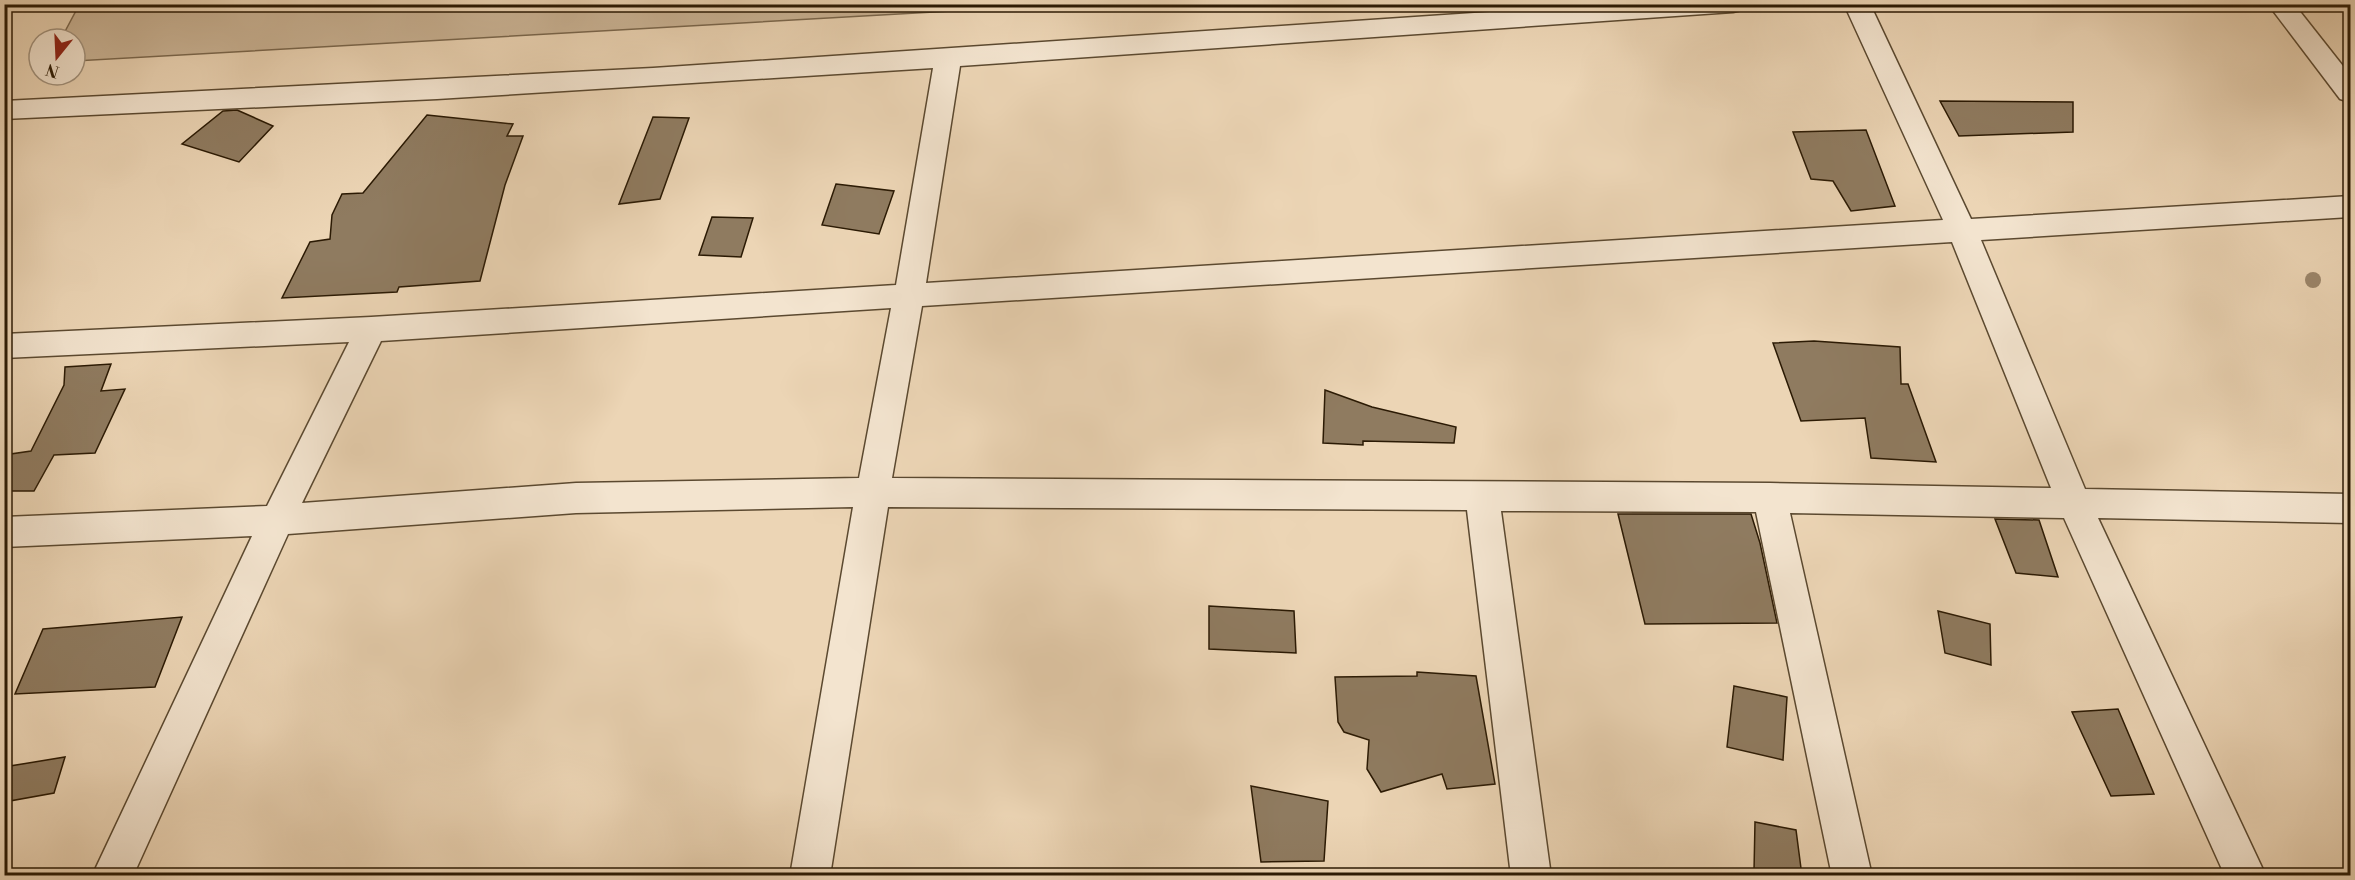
<svg xmlns="http://www.w3.org/2000/svg" width="2355" height="880" font-family="'Libre Bodoni',serif">
<style>
.green{fill:#cbb597;stroke:#7b684e;stroke-width:1.5}
.building{fill:#8f7b60;stroke:#2b1a04;stroke-width:1.5}
.lines{fill:none;stroke-linecap:round;stroke-linejoin:round}
.minor-casing{stroke:#5b4930;stroke-width:3}
.minor{fill:#f3e4cf;fill-rule:evenodd}
.tree{fill:#9c876c}
</style>
<rect width="100%" height="100%" fill="#ecd5b5"/>
<filter id="stains"><feTurbulence type="fractalNoise" baseFrequency=".00333" numOctaves="4"/><feColorMatrix values="0 0 0 0 .2 0 0 0 0 .09 0 0 0 0 .02 0 0 0 .5 -.17"/></filter>
<radialGradient id="worn" r=".72"><stop offset=".6" stop-color="#630" stop-opacity="0"/><stop offset="1" stop-color="#630" stop-opacity=".3"/></radialGradient>
<polygon class="green" points="79,5 79,4 1056,5 75,61 75,39 61,39"/>
<g class="building">
<polygon points="1940,101 2073,102 2073,132 1959,136"/>
<polygon points="237,110 273,126 239,162 182,144 223,111"/>
<polygon points="427,115 513,124 507,136 523,136 505,185 480,281 399,287 397,292 282,298 310,242 330,239 332,215 342,194 363,193"/>
<polygon points="653,117 689,118 660,199 619,204"/>
<polygon points="1866,130 1895,206 1851,211 1833,181 1811,179 1793,132"/>
<polygon points="836,184 894,191 879,234 822,225"/>
<polygon points="712,217 753,218 741,257 699,255"/>
<polygon points="1814,341 1900,347 1901,384 1908,384 1936,462 1871,458 1865,418 1801,421 1773,343"/>
<polygon points="111,364 101,391 125,389 95,453 54,455 34,491 4,491 4,455 31,451 64,385 65,367"/>
<polygon points="1325,390 1372,407 1456,427 1454,443 1363,441 1363,445 1323,443"/>
<polygon points="1618,514 1751,514 1760,543 1777,623 1645,624"/>
<polygon points="1995,519 2039,520 2058,577 2016,573"/>
<polygon points="1209,606 1294,611 1296,653 1209,649"/>
<polygon points="1938,611 1990,624 1991,665 1945,653"/>
<polygon points="182,617 155,687 15,694 43,629"/>
<polygon points="1417,672 1476,676 1495,784 1447,789 1442,774 1381,792 1367,769 1369,740 1344,732 1338,722 1335,677 1417,676"/>
<polygon points="1734,686 1787,697 1783,760 1727,747"/>
<polygon points="2118,709 2154,794 2111,796 2072,712"/>
<polygon points="65,757 54,793 4,802 4,767"/>
<polygon points="1251,786 1328,801 1324,861 1261,862"/>
<polygon points="1755,822 1796,830 1802,876 1773,876 1754,871"/>
</g>
<g class="lines">
<g class="minor-casing">
<g id="minor">
<path d="M 1608,4 L 1745,4 L 1742,10 L 1733,12 L 960,66 L 926,283 L 1943,220 L 1844,4 L 1870,4 L 1971,219 L 2350,196 L 2350,217 L 1981,240 L 2085,489 L 2350,494 L 2350,523 L 2098,518 L 2266,876 L 2225,876 L 2064,518 L 1790,513 L 1872,876 L 1832,876 L 1756,512 L 1501,511 L 1551,876 L 1511,876 L 1467,510 L 888,507 L 830,876 L 790,876 L 853,507 L 576,513 L 288,534 L 133,876 L 92,876 L 252,536 L 4,547 L 4,517 L 267,506 L 349,342 L 4,358 L 4,334 L 371,317 L 896,285 L 933,68 L 437,99 L 4,119 L 4,101 L 653,68 ZM 1952,242 L 2051,488 L 1770,483 L 892,478 L 922,306 ZM 891,308 L 859,478 L 576,483 L 302,503 L 381,341 Z"/>
<polygon points="2268,4 2294,4 2350,75 2350,102 2340,99"/>
</g>
</g>
<use href="#minor" class="minor"/>
</g>
<circle class="tree" cx="2313" cy="280" r="8"/>
<rect width="2355" height="880" fill="none" stroke="#ecd5b5" stroke-width="24"/>
<rect x="6" y="6" width="2343" height="868" fill="none" stroke="#2b1a04" stroke-width="3"/>
<rect x="12" y="12" width="2331" height="856" fill="none" stroke="#2b1a04" stroke-width="1.5"/>
<g transform="translate(57 57) rotate(198)"><circle r="28" fill="#f3e4cf" stroke="#a3937e" stroke-width="1.5"/>
<path d="M0-4.5L10 22L0 15L-10 22Z" fill="#8f2418"/>
<text y="-9" font-size="16" font-weight="bold" text-anchor="middle" fill="#2b1a04">N</text>
</g>
<rect width="100%" height="100%" filter="url(#stains)"/>
<rect width="100%" height="100%" fill="url(#worn)"/>
</svg>
